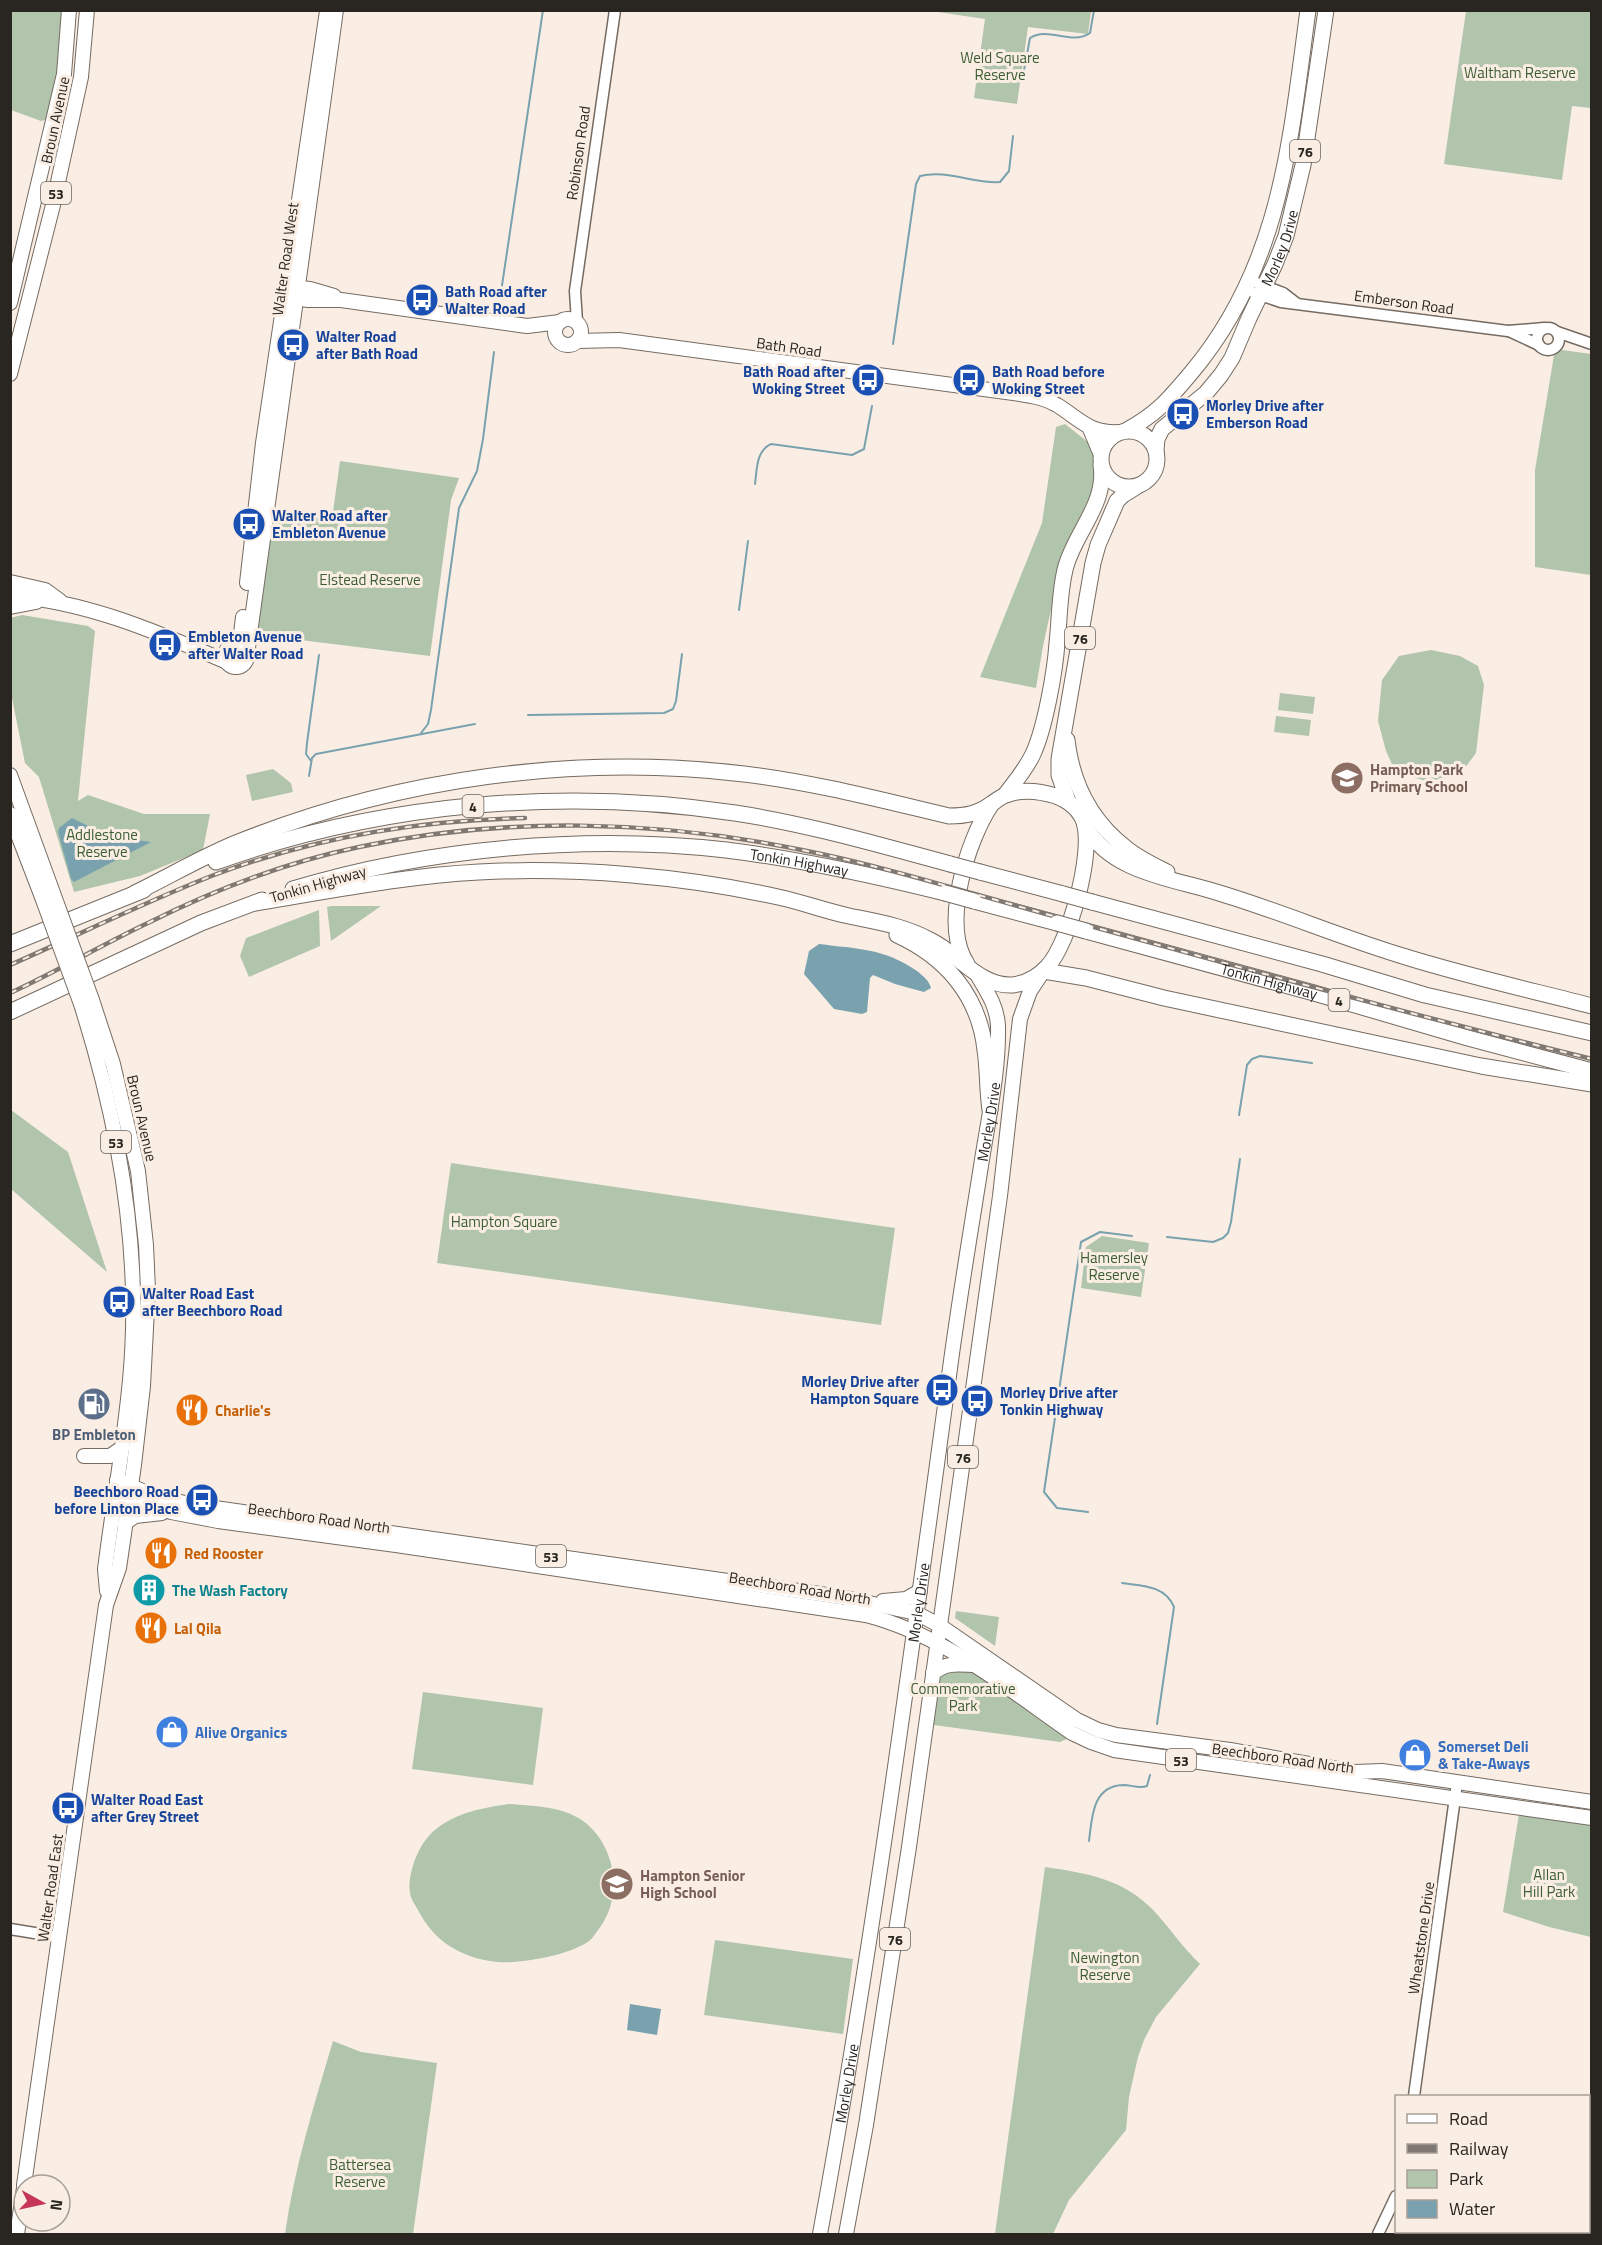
<svg xmlns="http://www.w3.org/2000/svg" width="1602" height="2245" font-family="'Titillium Web',sans-serif">
<style>
.green{fill:#b1c4ac}
.water{fill:#79a2ae}
.lines{fill:none;stroke-linecap:round;stroke-linejoin:round}
.stream{stroke:#79a2ae;stroke-width:2}
.minor-casing{stroke:#756b62;stroke-width:13}
.major-casing{stroke:#756b62;stroke-width:16}
.highway-casing{stroke:#756b62;stroke-width:17}
.minor{stroke:#fff;stroke-width:10}
.major{stroke:#fff;stroke-width:14}
.highway{stroke:#fff;stroke-width:15}
.rail-casing{stroke:#807872;stroke-width:4.5}
.rail{stroke:#faeee4;stroke-width:2;stroke-dasharray:7;stroke-linecap:butt}
.major-bridge-casing{stroke:#756b62;stroke-width:16;stroke-linecap:butt}
.highway-bridge-casing{stroke:#756b62;stroke-width:17;stroke-linecap:butt}
.major-bridge{stroke:#fff;stroke-width:14}
.highway-bridge{stroke:#fff;stroke-width:15}
.labels{text-anchor:middle;dominant-baseline:central;stroke-width:6;stroke-linejoin:round;paint-order:stroke}
.shield{fill:#faeee4;stroke:#68615c;stroke-width:1.5}
.shield-label{font-size:14px;font-weight:bold;fill:#292521}
.park-label{font-size:15px;fill:#3c5e33;stroke:#faeee4}
.street-label{font-size:15px;fill:#292521;stroke:#faeee4}
.transit-label{font-size:15px;font-weight:bold;fill:#164399;stroke:#faeee4;text-anchor:start}
.education-label{font-size:15px;font-weight:bold;fill:#785e54;stroke:#faeee4;text-anchor:start}
.food-label{font-size:15px;font-weight:bold;fill:#c56008;stroke:#faeee4;text-anchor:start}
.service-label{font-size:15px;font-weight:bold;fill:#4e5e75;stroke:#faeee4}
.culture-label{font-size:15px;font-weight:bold;fill:#0d838f;stroke:#faeee4;text-anchor:start}
.shop-label{font-size:15px;font-weight:bold;fill:#366cbe;stroke:#faeee4;text-anchor:start}
</style>
<rect width="100%" height="100%" fill="#faeee4"/>
<g class="green">
<polygon points="10,11 63,11 58,81 48,119 41,121 11,110"/>
<polygon points="931,11 1091,11 1088,34 1028,27 1017,104 974,98 985,19"/>
<polygon points="1466,11 1591,11 1591,108 1572,106 1562,180 1444,164"/>
<polygon points="1555,349 1591,354 1591,575 1535,567 1535,470"/>
<polygon points="1065,424 1108,458 1110,467 1058,578 1043,646 1036,688 980,677 1042,523 1056,427"/>
<polygon points="340,461 459,478 451,500 430,656 252,634 269,513 332,519"/>
<polygon points="22,615 88,626 95,631 78,801 88,795 144,814 210,814 203,850 140,876 74,892 39,777 25,763 11,693 10,618"/>
<polygon points="1431,650 1460,656 1478,666 1484,685 1476,753 1459,776 1427,781 1396,773 1386,751 1378,721 1382,680 1399,656"/>
<polygon points="1280,693 1315,697 1313,714 1278,710"/>
<polygon points="1276,716 1311,720 1309,736 1274,732"/>
<polygon points="273,769 291,783 293,792 252,801 246,775"/>
<polygon points="331,906 381,906 331,941 327,907"/>
<polygon points="319,910 320,946 249,977 240,956 246,938"/>
<polygon points="11,1110 68,1152 107,1272 11,1189"/>
<polygon points="451,1163 895,1228 881,1325 437,1263"/>
<polygon points="1102,1236 1149,1243 1141,1297 1081,1288 1086,1247"/>
<polygon points="956,1611 999,1617 995,1646 955,1618"/>
<polygon points="965,1664 1069,1738 1060,1742 926,1724 933,1673"/>
<polygon points="423,1692 543,1708 533,1785 412,1769"/>
<path d="M 509,1804 C 534,1806 566,1806 587,1824 C 617,1850 623,1899 598,1930 C 595,1934 592,1939 589,1941 C 571,1955 520,1964 497,1962 C 462,1958 434,1942 418,1910 C 415,1905 411,1899 410,1893 C 408,1883 411,1872 414,1862 C 419,1849 425,1838 436,1829 C 458,1812 482,1808 509,1804 Z"/>
<polygon points="1520,1808 1591,1818 1591,1937 1549,1927 1503,1912"/>
<path d="M 1045,1867 C 1086,1873 1124,1879 1154,1911 C 1170,1928 1183,1948 1200,1964 L 1156,2017 L 1144,2040 L 1138,2057 L 1129,2097 L 1126,2130 L 1069,2200 L 1053,2234 L 995,2234 Z"/>
<polygon points="715,1940 853,1959 843,2034 704,2015"/>
<path d="M 333,2041 L 361,2052 L 437,2063 L 413,2234 L 285,2234 C 294,2169 314,2105 333,2041 Z"/>
</g>
<g class="water">
<path d="M 72,818 C 81,822 89,827 98,831 C 114,838 133,839 151,842 L 74,882 L 71,879 L 58,832 L 59,828 Z"/>
<path d="M 819,944 C 857,949 884,948 917,971 C 923,976 929,980 931,988 L 924,992 L 895,984 L 873,975 L 870,978 L 867,1012 L 862,1014 L 834,1009 L 804,974 L 809,951 Z"/>
<polygon points="630,2004 661,2009 657,2035 627,2030"/>
</g>
<g class="lines">
<g class="stream">
<path d="M 1022,81 L 1030,38 C 1049,26 1071,46 1090,33 L 1094,10"/>
<polyline points="500,299 543,10"/>
<path d="M 893,344 L 916,184 L 920,176 C 946,169 974,184 1000,182 L 1009,171 L 1013,136"/>
<path d="M 755,484 C 757,469 756,451 771,444 L 852,455 L 864,449 L 872,406"/>
<polyline points="739,610 748,541"/>
<polyline points="528,715 664,713 673,709 676,701 682,654"/>
<polyline points="421,733 428,724 431,710 459,508 477,471 483,439 494,352"/>
<polyline points="311,761 306,754 307,743 319,655"/>
<polyline points="309,776 312,758 316,754 475,724"/>
<polyline points="1239,1115 1247,1065 1252,1059 1260,1056 1312,1063"/>
<polyline points="1167,1237 1213,1242 1223,1238 1228,1233 1231,1222 1240,1159"/>
<polyline points="1088,1512 1057,1508 1044,1492 1081,1242 1100,1232 1132,1236"/>
<path d="M 1122,1583 C 1142,1586 1165,1585 1174,1607 L 1157,1724"/>
<path d="M 1089,1841 C 1092,1818 1092,1786 1123,1785 C 1132,1785 1139,1789 1147,1786 L 1150,1775"/>
</g>
<g class="minor-casing">
<g id="minor">
<polyline points="1249,280 1283,293 1296,303"/>
<polyline points="1254,293 1281,302 1508,331 1544,328"/>
<polyline points="577,322 575,291 615,10"/>
<circle cx="1548" cy="339" r="11"/>
<polyline points="1509,331 1539,345"/>
<polyline points="1557,332 1592,344"/>
<polyline points="10,1929 59,1937"/>
<polyline points="1414,2096 1457,1783"/>
<polyline points="1378,2234 1396,2196"/>
</g>
</g>
<g class="major-casing">
<g id="major">
<polyline points="291,287 310,289 334,296"/>
<polyline points="290,297 308,300 341,300 527,326 560,322"/>
<polyline points="10,303 64,74 69,10"/>
<circle cx="568" cy="332" r="13"/>
<path d="M 577,341 L 619,340 L 1020,394 C 1033,396 1045,398 1057,405 C 1081,420 1089,434 1121,432"/>
<polyline points="10,374 53,205 81,77 87,10"/>
<polyline points="1090,429 1101,455"/>
<polyline points="10,582 45,590 60,601"/>
<polyline points="247,583 263,443 327,11"/>
<path d="M 10,596 C 86,601 159,633 227,662"/>
<polyline points="10,607 36,602"/>
<circle cx="236" cy="656" r="11"/>
<polyline points="234,646 241,633 243,617"/>
<polyline points="247,655 336,10"/>
<polyline points="10,775 53,893"/>
<polyline points="10,814 42,897"/>
<path d="M 81,1004 C 119,1124 142,1254 130,1380 C 124,1444 113,1506 105,1569 L 107,1591"/>
<polyline points="84,1456 110,1456 122,1448"/>
<polyline points="117,1480 154,1496 194,1505 841,1597 916,1613 939,1625 1077,1720 1098,1730 1116,1735 1230,1750 1355,1772 1382,1771 1592,1802"/>
<path d="M 116,1492 L 171,1512 L 218,1521 L 396,1545 L 866,1615 C 944,1635 1007,1688 1072,1733 L 1091,1742 L 1114,1750 L 1592,1818"/>
<polyline points="125,1523 135,1516 162,1513"/>
<polyline points="883,1601 906,1599 920,1591"/>
<path d="M 933,1673 C 946,1663 955,1664 971,1665"/>
<polyline points="24,2185 106,1605 119,1568 134,1465 143,1386 148,1290 146,1245 138,1171 113,1064 92,1000"/>
<polyline points="17,2234 24,2188"/>
<path id="s1" d="M 820,2234 C 872,1950 910,1663 949,1376 C 958,1306 970,1236 981,1166 C 988,1120 999,1072 998,1026 C 997,1005 986,990 976,973"/>
<polyline points="846,2234 866,2125 909,1847 1000,1196 1020,1019 1030,991 1042,973"/>
</g>
</g>
<g class="highway-casing">
<g id="highway">
<path d="M 1127,430 C 1157,414 1169,399 1191,373 C 1281,266 1290,143 1308,10"/>
<circle cx="1129" cy="459" r="28"/>
<path id="s2" d="M 1156,450 L 1157,439 L 1162,429 L 1206,393 L 1221,375 L 1232,358 L 1249,318 L 1275,264 L 1286,236 L 1303,165 L 1326,10"/>
<path d="M 1067,740 C 1072,783 1091,821 1126,848 C 1138,858 1153,865 1167,872"/>
<path d="M 1005,795 C 1015,782 1026,769 1033,754 C 1045,728 1055,672 1057,643 C 1060,617 1059,591 1066,566 C 1076,531 1107,503 1101,465"/>
<polyline points="1068,801 1059,775 1059,759 1093,563 1098,545 1117,501 1123,495 1136,487"/>
<path d="M 1085,826 C 1111,872 1170,878 1216,892 C 1280,911 1342,938 1406,957 C 1467,976 1530,990 1592,1006"/>
<path d="M 216,862 C 380,803 563,787 735,813 C 808,824 879,845 950,864"/>
<polyline points="980,872 1063,894"/>
<path id="s3" d="M 293,889 C 428,848 585,834 726,850 C 800,859 872,875 945,893"/>
<path d="M 135,893 C 170,876 205,855 241,841 C 399,778 575,754 744,774 C 813,782 881,800 949,816 C 965,816 978,814 991,804 C 996,801 1000,797 1006,795 C 1021,789 1040,791 1056,796 C 1069,801 1079,808 1084,822 C 1094,853 1069,944 1047,967 C 1038,977 1026,983 1013,985 C 979,987 958,953 930,940 C 904,926 878,922 849,916 C 825,911 802,902 778,897 C 684,876 575,867 479,872 C 404,876 329,891 255,903"/>
<polyline points="974,901 1057,923"/>
<polyline points="1092,902 1322,964 1425,995 1592,1033"/>
<path id="s4" d="M 1086,931 L 1314,993 L 1468,1038 L 1592,1071"/>
<path d="M 897,935 C 945,957 979,995 985,1050 C 988,1070 987,1090 990,1110"/>
<polyline points="10,944 144,890"/>
<path d="M 967,964 C 941,925 967,841 991,805"/>
<polyline points="1044,971 1086,978 1164,998 1481,1066 1592,1084"/>
<polyline points="10,1012 201,923 262,900"/>
</g>
</g>
<use href="#minor" class="minor"/>
<use href="#major" class="major"/>
<use href="#highway" class="highway"/>
<g class="rail-casing">
<g id="rail">
<path d="M 10,965 C 78,935 145,902 214,875 C 312,838 420,820 525,818"/>
<path d="M 10,993 C 58,971 103,944 150,922 C 216,889 287,862 359,847 C 505,816 657,820 802,850 C 888,867 972,894 1057,917 C 1235,966 1412,1015 1592,1059"/>
</g>
</g>
<use href="#rail" class="rail"/>
<g class="major-bridge-casing">
<g id="major-bridge">
<polyline points="53,893 92,1000"/>
<polyline points="42,897 81,1004"/>
</g>
</g>
<g class="highway-bridge-casing">
<g id="highway-bridge">
<polyline points="950,864 980,872"/>
<polyline points="945,893 974,901"/>
<polyline points="1063,894 1092,902"/>
<polyline points="1057,923 1086,931"/>
</g>
</g>
<use href="#major-bridge" class="major-bridge"/>
<use href="#highway-bridge" class="highway-bridge"/>
</g>
<defs>
<g id="bus-disc" transform="scale(1.725)"><circle r="9.5" fill="#1a4fb4" stroke="#faeee4"/><path d="M-5-6H5V4H4V6H2V4H-2V6H-4V4H-5ZM-3.5-4V0h7V-4ZM-3.5 1.2v1.5H-2V1.2ZM2 1.2v1.5H3.5V1.2Z" fill="#fff"/></g>
<g id="school-disc" transform="scale(1.725)"><circle r="9.5" fill="#8d6e63" stroke="#faeee4"/><path d="M0-5L7-2L0 1L-7-2ZM-4 1L0 2.5L4 1V4Q0 6-4 4Z" fill="#fff"/></g>
<g id="fuel-disc" transform="scale(1.725)"><circle r="9.5" fill="#5c6f8a" stroke="#faeee4"/><path d="M-5.5-6h7V0h2V4h1.3V-2.5L3-4.5l.8-.8L6-3V5H2.5V1h-1V6h-7ZM-4.2-4.7v3.2H.2V-4.7Z" fill="#fff"/></g>
<g id="restaurant-disc" transform="scale(1.725)"><circle r="9.5" fill="#e8710a" stroke="#faeee4"/><path d="M-5-6h1v4h1v-4h1v4h1v-4h1v5L-1.5 .5V6h-2V.5L-5-1ZM5-6V6H3V1.5H1.5Q1.5-4 5-6Z" fill="#fff"/></g>
<g id="building-disc" transform="scale(1.725)"><circle r="9.5" fill="#0f9aa8" stroke="#faeee4"/><path d="M-4-6H4V6H1V3H-1V6H-4ZM-2.5-4.3h1.7v1.8h-1.7ZM.8-4.3h1.7v1.8H.8ZM-2.5-1h1.7V.8h-1.7ZM.8-1h1.7V.8H.8Z" fill="#fff"/></g>
<g id="shop-disc" transform="scale(1.725)"><circle r="9.5" fill="#3f7fe0" stroke="#faeee4"/><path d="M-5-2.5h2.3a2.7 3.5 0 0 1 5.4 0H5L5.5 6h-11ZM-1.5-2.5h3a1.5 2.3 0 0 0-3 0Z" fill="#fff"/></g>
</defs>
<g fill-rule="evenodd">
<use href="#bus-disc" x="422" y="300"/>
<use href="#bus-disc" x="293" y="345"/>
<use href="#bus-disc" x="868" y="380"/>
<use href="#bus-disc" x="969" y="380"/>
<use href="#bus-disc" x="1183" y="414"/>
<use href="#bus-disc" x="249" y="524"/>
<use href="#bus-disc" x="165" y="645"/>
<use href="#school-disc" x="1347" y="778"/>
<use href="#bus-disc" x="119" y="1302"/>
<use href="#bus-disc" x="942" y="1390"/>
<use href="#bus-disc" x="977" y="1401"/>
<use href="#fuel-disc" x="94" y="1404"/>
<use href="#restaurant-disc" x="192" y="1410"/>
<use href="#bus-disc" x="202" y="1500"/>
<use href="#restaurant-disc" x="161" y="1553"/>
<use href="#building-disc" x="149" y="1590"/>
<use href="#restaurant-disc" x="151" y="1628"/>
<use href="#shop-disc" x="172" y="1732"/>
<use href="#shop-disc" x="1415" y="1755"/>
<use href="#bus-disc" x="68" y="1808"/>
<use href="#school-disc" x="617" y="1884"/>
</g>
<g class="labels">
<g class="shield">
<rect x="1290" y="140" width="30" height="22" rx="4.5"/>
<rect x="41" y="182" width="30" height="22" rx="4.5"/>
<rect x="1065" y="627" width="30" height="22" rx="4.5"/>
<rect x="462.5" y="795" width="21" height="22" rx="4.5"/>
<rect x="1328.5" y="989" width="21" height="22" rx="4.5"/>
<rect x="101" y="1131" width="30" height="22" rx="4.5"/>
<rect x="948" y="1446" width="30" height="22" rx="4.5"/>
<rect x="536" y="1545" width="30" height="22" rx="4.5"/>
<rect x="1166" y="1749" width="30" height="22" rx="4.5"/>
<rect x="880" y="1928" width="30" height="22" rx="4.5"/>
</g>
<g class="shield-label">
<text x="1305" y="151">76</text>
<text x="56" y="193">53</text>
<text x="1080" y="638">76</text>
<text x="473" y="806">4</text>
<text x="1339" y="1000">4</text>
<text x="116" y="1142">53</text>
<text x="963" y="1457">76</text>
<text x="551" y="1556">53</text>
<text x="1181" y="1760">53</text>
<text x="895" y="1939">76</text>
</g>
<g class="park-label">
<text x="1000" y="57">Weld Square<tspan x="1000" dy="17">Reserve</tspan></text>
<text x="1520" y="72">Waltham Reserve</text>
<text x="370" y="579">Elstead Reserve</text>
<text x="102" y="834">Addlestone<tspan x="102" dy="17">Reserve</tspan></text>
<text x="504" y="1221">Hampton Square</text>
<text x="1114" y="1257">Hamersley<tspan x="1114" dy="17">Reserve</tspan></text>
<text x="963" y="1688">Commemorative<tspan x="963" dy="17">Park</tspan></text>
<text x="1549" y="1874">Allan<tspan x="1549" dy="17">Hill Park</tspan></text>
<text x="1105" y="1957">Newington<tspan x="1105" dy="17">Reserve</tspan></text>
<text x="360" y="2164">Battersea<tspan x="360" dy="17">Reserve</tspan></text>
</g>
<g class="street-label">
<text transform="translate(55 120) rotate(-78)">Broun Avenue</text>
<text transform="translate(578 153) rotate(-82)">Robinson Road</text>
<text stroke="none"><textPath href="#s2" startOffset="243">Morley Drive</textPath></text>
<text transform="translate(285 259) rotate(-82)">Walter Road West</text>
<text transform="translate(1404 302) rotate(8)">Emberson Road</text>
<text transform="translate(789 347) rotate(8)">Bath Road</text>
<text stroke="none"><textPath href="#s3" startOffset="512">Tonkin Highway</textPath></text>
<text transform="translate(318 884) rotate(-16)">Tonkin Highway</text>
<text stroke="none"><textPath href="#s4" startOffset="190">Tonkin Highway</textPath></text>
<text transform="translate(142 1118) rotate(77)">Broun Avenue</text>
<text stroke="none"><textPath href="#s1" startOffset="1125">Morley Drive</textPath></text>
<text transform="translate(319 1518) rotate(8)">Beechboro Road North</text>
<text transform="translate(800 1588) rotate(9)">Beechboro Road North</text>
<text stroke="none"><textPath href="#s1" startOffset="639">Morley Drive</textPath></text>
<text transform="translate(1283 1758) rotate(8)">Beechboro Road North</text>
<text transform="translate(50 1888) rotate(-82)">Walter Road East</text>
<text transform="translate(1421 1938) rotate(-82)">Wheatstone Drive</text>
<text stroke="none"><textPath href="#s1" startOffset="153">Morley Drive</textPath></text>
</g>
<g class="transit-label">
<text x="445" y="291">Bath Road after<tspan x="445" dy="17">Walter Road</tspan></text>
<text x="316" y="336">Walter Road<tspan x="316" dy="17">after Bath Road</tspan></text>
<text x="845" y="371" text-anchor="end">Bath Road after<tspan x="845" dy="17">Woking Street</tspan></text>
<text x="992" y="371">Bath Road before<tspan x="992" dy="17">Woking Street</tspan></text>
<text x="1206" y="405">Morley Drive after<tspan x="1206" dy="17">Emberson Road</tspan></text>
<text x="272" y="515">Walter Road after<tspan x="272" dy="17">Embleton Avenue</tspan></text>
<text x="188" y="636">Embleton Avenue<tspan x="188" dy="17">after Walter Road</tspan></text>
<text x="142" y="1293">Walter Road East<tspan x="142" dy="17">after Beechboro Road</tspan></text>
<text x="919" y="1381" text-anchor="end">Morley Drive after<tspan x="919" dy="17">Hampton Square</tspan></text>
<text x="1000" y="1392">Morley Drive after<tspan x="1000" dy="17">Tonkin Highway</tspan></text>
<text x="179" y="1491" text-anchor="end">Beechboro Road<tspan x="179" dy="17">before Linton Place</tspan></text>
<text x="91" y="1799">Walter Road East<tspan x="91" dy="17">after Grey Street</tspan></text>
</g>
<g class="education-label">
<text x="1370" y="769">Hampton Park<tspan x="1370" dy="17">Primary School</tspan></text>
<text x="640" y="1875">Hampton Senior<tspan x="640" dy="17">High School</tspan></text>
</g>
<g class="food-label">
<text x="215" y="1410">Charlie's</text>
<text x="184" y="1553">Red Rooster</text>
<text x="174" y="1628">Lal Qila</text>
</g>
<g class="service-label">
<text x="94" y="1434">BP Embleton</text>
</g>
<g class="culture-label">
<text x="172" y="1590">The Wash Factory</text>
</g>
<g class="shop-label">
<text x="195" y="1732">Alive Organics</text>
<text x="1438" y="1746">Somerset Deli<tspan x="1438" dy="17">&amp; Take-Aways</tspan></text>
</g>
</g>
<rect width="1602" height="2245" fill="none" stroke="#292521" stroke-width="24"/>
<rect x="1395" y="2095" width="195" height="138" fill="#faeee4" stroke="#a69e96" stroke-width="1.5"/>
<rect x="1407" y="2114" width="30" height="9" fill="#ffffff" stroke="#a69e96" stroke-width="1.5"/>
<text x="1449" y="2125" font-size="18" fill="#292521">Road</text>
<rect x="1407" y="2144" width="30" height="9" fill="#807872" stroke="#a69e96" stroke-width="1.5"/>
<text x="1449" y="2155" font-size="18" fill="#292521">Railway</text>
<rect x="1407" y="2170" width="30" height="18" fill="#b1c4ac" stroke="#a69e96" stroke-width="1.5"/>
<text x="1449" y="2185" font-size="18" fill="#292521">Park</text>
<rect x="1407" y="2200" width="30" height="18" fill="#79a2ae" stroke="#a69e96" stroke-width="1.5"/>
<text x="1449" y="2215" font-size="18" fill="#292521">Water</text>
<g transform="translate(42 2203) rotate(98)"><circle r="28" fill="#faeee4" stroke="#a69e96" stroke-width="1.5"/>
<path d="M0-4.5L10 22L0 15L-10 22Z" fill="#c63656"/>
<text y="-9" font-size="16" font-weight="bold" text-anchor="middle" fill="#292521">N</text>
</g>
</svg>
